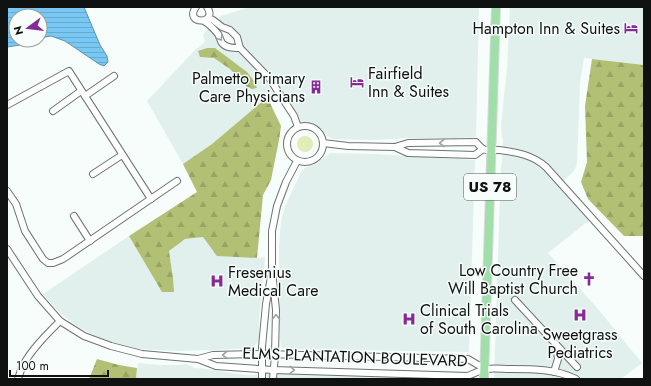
<svg xmlns="http://www.w3.org/2000/svg" width="651" height="386" font-family="Jost,sans-serif">
<style>
.built{fill:#e1f0ec}
.green{fill:#e1ecb6}
.forest{fill:url(#forest-firs)}
.water{fill:url(#water-rules);stroke:#5a91af}
.lines{fill:none;stroke-linecap:round;stroke-linejoin:round}
.minor-casing{stroke:#6c7371;stroke-width:8}
.major-casing{stroke:#d9d9d9;stroke-width:10}
.minor{stroke:#fff;stroke-width:6}
.major{stroke:#a0dfa9;stroke-width:8}
.oneway{stroke:#9fa0a0}
.labels{text-anchor:middle;dominant-baseline:central;stroke-width:3;stroke-linejoin:round;paint-order:stroke}
.shield{fill:#f6fdfb;stroke:#555857;stroke-width:1}
.shield-label{font-size:15px;font-weight:bold;fill:#101211}
.poi-label{font-size:16px;fill:#101211;stroke:#f6fdfb;text-anchor:end}
.street-label{font-size:16px;fill:#101211;stroke:#f6fdfb}
</style>
<defs>
<pattern id="forest-firs" width="22" height="20" patternUnits="userSpaceOnUse"><rect width="22" height="20" fill="#b1c075"/><path d="M5 1l3.5 6h-7zM16 11l3.5 6h-7z" fill="#97a464"/></pattern>
<pattern id="water-rules" width="6" height="5" patternUnits="userSpaceOnUse"><rect width="6" height="5" fill="#79c8f3"/><path d="M0 2.5h6" fill="none" stroke="#68abcf"/></pattern>
</defs>
<rect width="100%" height="100%" fill="#f6fdfb"/>
<g class="built">
<polygon points="250,7 479,7 476,137 456,138 407,138 374,140 333,139 327,136 319,127 312,123 302,122 297,123 278,91 264,100 212,144 183,164 147,101 195,50 205,42 203,35 210,26 223,43 240,48 237,37 215,22 221,16"/>
<polygon points="510,7 644,7 644,65 584,58 580,83 577,163 575,169 572,173 561,183 592,218 548,253 598,309 642,363 621,379 494,379 501,165 502,163 503,140 502,137 501,125 507,68"/>
<polygon points="330,153 376,154 475,160 469,352 288,349 283,348 281,346 280,339 279,247 281,221 284,209 301,172 305,168 316,164"/>
<polygon points="129,236 162,292 173,278 169,251 185,239 203,237 257,258 265,257 259,320 259,338 258,341 255,345 248,348 214,350 210,351 209,350 180,351 138,349 117,344 95,336 75,325 58,311 43,294"/>
<polygon points="138,363 159,365 180,365 187,364 195,368 208,369 243,375 255,375 273,370 468,376 468,379 136,379"/>
</g>
<circle class="green" cx="305" cy="144" r="8"/>
<g class="forest">
<polygon points="207,48 215,48 247,72 254,81 257,88 252,89 246,86 230,69 214,58 200,57 198,51"/>
<polygon points="592,59 644,65 644,236 624,236 588,199 581,182 587,162 585,106"/>
<polygon points="264,100 270,103 281,126 279,140 271,180 263,195 257,258 217,256 203,237 185,239 169,251 173,278 174,292 162,292 129,236 197,192 183,164 212,144"/>
<polygon points="97,359 119,365 137,368 136,379 89,379"/>
</g>
<polygon class="water" points="7,7 84,7 100,45 107,56 108,62 104,66 99,64 65,41 51,36 40,38 40,16 16,16 16,40 33,40 20,45 7,47"/>
<g class="lines">
<g class="minor-casing">
<g id="minor">
<path d="M 196,7 C 183,25 219,25 207,7"/>
<polyline points="208,18 213,20 222,27 230,30 237,37 240,48 270,79 294,116 298,127"/>
<path d="M 204,21 C 209,24 214,29 218,34 C 220,37 220,40 222,43 C 226,48 233,48 240,48"/>
<polyline points="85,96 114,76"/>
<polyline points="7,105 69,71 151,199"/>
<polyline points="53,111 81,91"/>
<circle cx="305" cy="144" r="18"/>
<path d="M 323,143 L 348,146 L 395,147 L 408,143 L 476,142 C 478,144 480,147 483,149 C 487,151 494,150 499,150 C 516,152 533,155 546,167 L 644,276"/>
<polyline points="395,147 408,153 475,155 483,149"/>
<polyline points="93,174 122,155"/>
<polyline points="7,191 16,204 25,231 43,259 48,263 53,263 63,259 177,181"/>
<polyline points="74,216 90,241"/>
<path d="M 7,249 L 38,296 L 60,321 L 84,336 L 111,346 L 142,354 L 198,359 L 216,366 L 273,370 L 468,376 C 473,374 480,370 486,369 C 494,368 503,369 511,369 C 533,369 556,369 576,379"/>
<polyline points="515,300 577,367"/>
<polyline points="198,359 213,355 262,354 468,359 485,369"/>
<polyline points="554,372 558,359 556,344"/>
<path d="M 18,379 C 19,375 21,371 22,367 C 31,350 46,335 60,321"/>
<polyline points="262,379 262,347 266,304 271,277"/>
<polyline points="273,379 275,355 276,310 272,270 272,231 277,206 286,182 297,161"/>
</g>
</g>
<g class="major-casing">
<polyline id="major" points="484,379 496,7"/>
</g>
<use href="#minor" class="minor"/>
<use href="#major" class="major"/>
</g>
<defs><path id="oneway-chevron" d="M-2-3.5L2.5 0L-2 3.5" fill="none" stroke-width="1.6" stroke-linecap="round" stroke-linejoin="round"/></defs>
<g class="oneway">
<use href="#oneway-chevron" transform="translate(220 38) rotate(58)"/>
<use href="#oneway-chevron" transform="translate(442 143) rotate(179)"/>
<use href="#oneway-chevron" transform="translate(276 317) rotate(-89)"/>
<use href="#oneway-chevron" transform="translate(225 355) rotate(178)"/>
<use href="#oneway-chevron" transform="translate(292 370) rotate(2)"/>
</g>
<defs>
<g id="hotel-bare" transform="scale(1.08)"><path d="M-6-4.5h1.5V1H6V5H4.5V3h-9V5H-6ZM-4 0a1.8 1.8 0 1 1 3.6 0ZM.5 0V-2.5h3Q6-2.5 6 0Z" fill="#862a96" stroke="#f6fdfb" stroke-width="2.5" paint-order="stroke"/></g>
<g id="building-bare" transform="scale(1.08)"><path d="M-4-6H4V6H1V3H-1V6H-4ZM-2.5-4.3h1.7v1.8h-1.7ZM.8-4.3h1.7v1.8H.8ZM-2.5-1h1.7V.8h-1.7ZM.8-1h1.7V.8H.8Z" fill="#862a96" stroke="#f6fdfb" stroke-width="2.5" paint-order="stroke"/></g>
<g id="church-bare" transform="scale(1.08)"><path d="M-1.2-6h2.4v3.5h3.3v2.4h-3.3V6h-2.4V-.1h-3.3v-2.4h3.3Z" fill="#862a96" stroke="#f6fdfb" stroke-width="2.5" paint-order="stroke"/></g>
<g id="hospital-bare" transform="scale(1.08)"><path d="M-5-5h3v3.5h4V-5h3V5h-3V1.5h-4V5h-3Z" fill="#862a96" stroke="#f6fdfb" stroke-width="2.5" paint-order="stroke"/></g>
</defs>
<g fill-rule="evenodd">
<use href="#hotel-bare" x="631" y="28"/>
<use href="#hotel-bare" x="357" y="82"/>
<use href="#building-bare" x="316" y="87"/>
<use href="#church-bare" x="589" y="279"/>
<use href="#hospital-bare" x="217" y="281"/>
<use href="#hospital-bare" x="580" y="315"/>
<use href="#hospital-bare" x="409" y="319"/>
</g>
<g class="labels">
<rect class="shield" x="464" y="174" width="52" height="26" rx="3"/>
<g class="shield-label">
<text x="490" y="187">US 78</text>
</g>
<g class="poi-label">
<text x="620" y="28">Hampton Inn &amp; Suites</text>
<text x="368" y="73" text-anchor="start">Fairfield<tspan x="368" dy="18">Inn &amp; Suites</tspan></text>
<text x="305" y="78">Palmetto Primary<tspan x="305" dy="18">Care Physicians</tspan></text>
<text x="578" y="270">Low Country Free<tspan x="578" dy="18">Will Baptist Church</tspan></text>
<text x="228" y="272" text-anchor="start">Fresenius<tspan x="228" dy="18">Medical Care</tspan></text>
<text x="420" y="310" text-anchor="start">Clinical Trials<tspan x="420" dy="18">of South Carolina</tspan></text>
<text x="580" y="334" text-anchor="middle">Sweetgrass<tspan x="580" dy="18">Pediatrics</tspan></text>
</g>
<g class="street-label">
<text transform="translate(355 357) rotate(2)">ELMS PLANTATION BOULEVARD</text>
</g>
</g>
<rect width="651" height="386" fill="none" stroke="#101211" stroke-width="16"/>
<g transform="translate(28 28) rotate(255)"><circle r="19" fill="#f6fdfb" stroke="#9a9f9d"/>
<path d="M0-3L7 15L0 10L-7 15Z" fill="#862a96"/>
<text y="-6" font-size="11" font-weight="bold" text-anchor="middle" fill="#101211">N</text>
</g>
<path d="M10 370v6h98v-6" fill="none" stroke="#101211" stroke-width="2"/>
<text x="16" y="370" font-size="12" fill="#101211" stroke="#f6fdfb" stroke-width="3" paint-order="stroke">100 m</text>
</svg>
